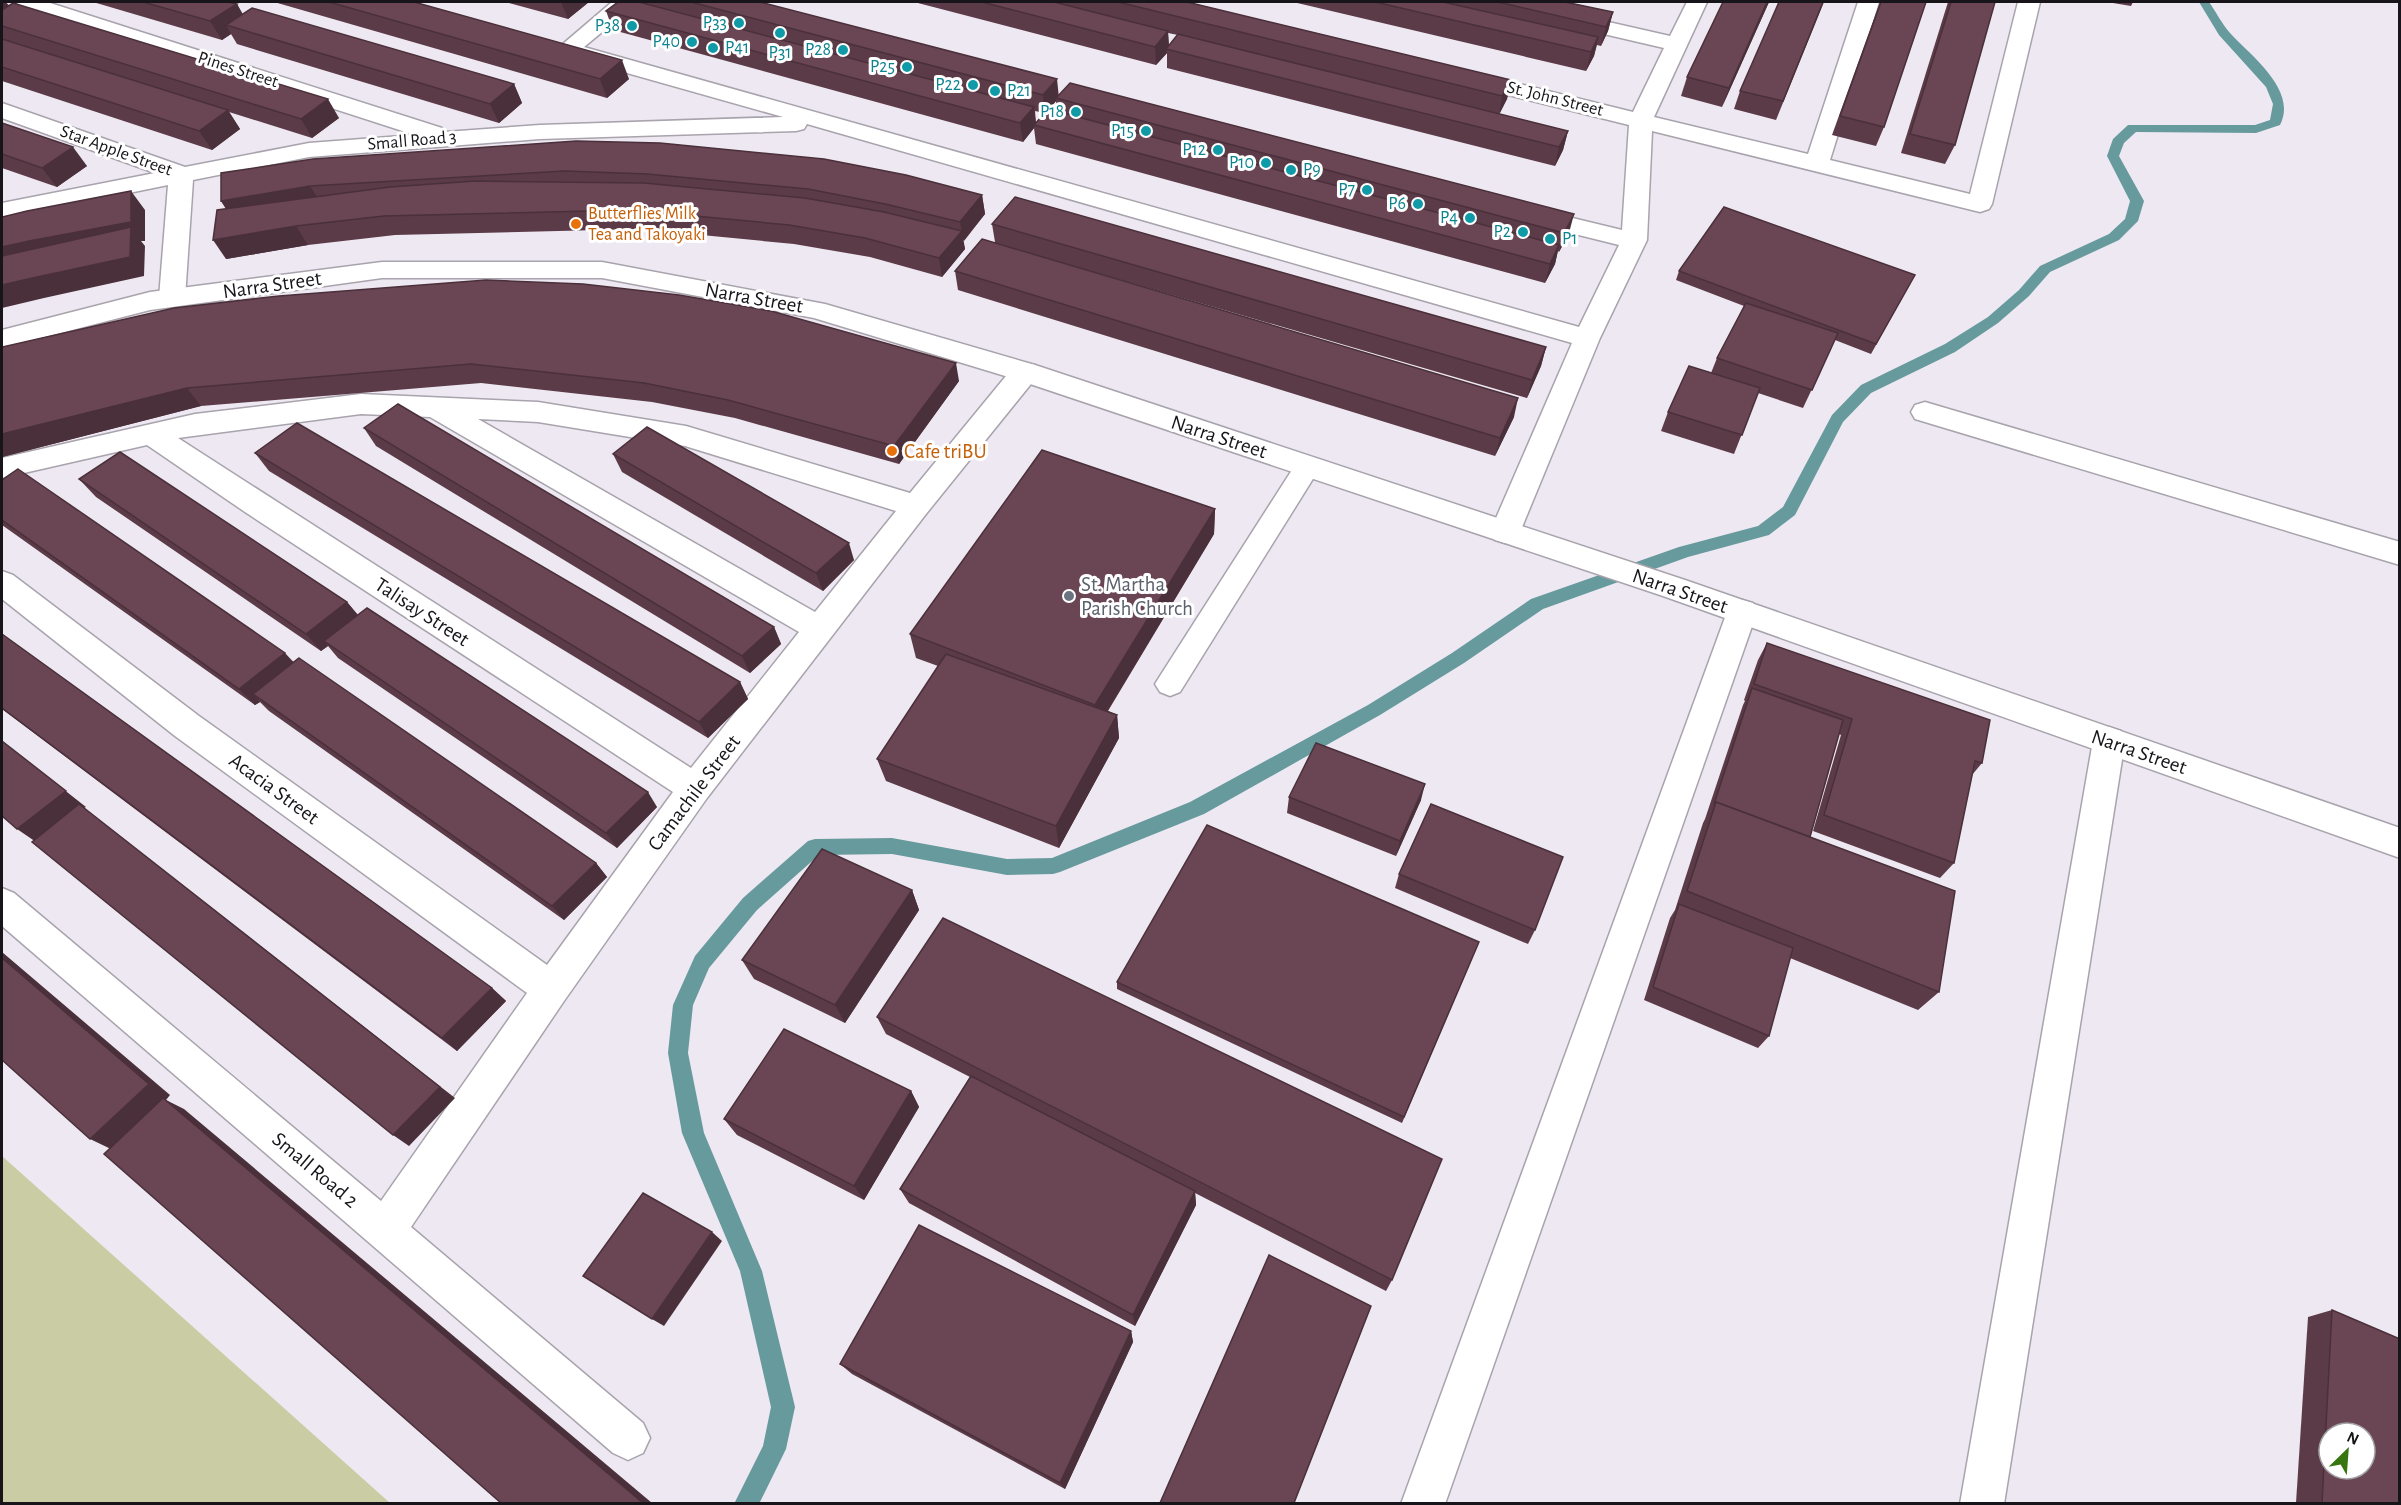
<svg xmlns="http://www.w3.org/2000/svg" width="2401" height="1505" font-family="'Alegreya Sans',sans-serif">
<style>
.green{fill:#cacca4}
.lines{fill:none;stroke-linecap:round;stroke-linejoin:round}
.stream{fill:#679a9d;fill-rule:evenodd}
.service-casing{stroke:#a8a3ac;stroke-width:3}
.minor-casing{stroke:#a8a3ac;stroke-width:3}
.tertiary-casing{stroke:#a8a3ac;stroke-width:3}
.service{fill:#fff;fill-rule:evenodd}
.minor{fill:#fff;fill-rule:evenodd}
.tertiary{fill:#fff;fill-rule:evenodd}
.wall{fill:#5b3b47;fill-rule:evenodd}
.shaded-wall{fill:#4a303a}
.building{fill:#6a4553;stroke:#4a303a;stroke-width:1.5;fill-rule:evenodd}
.culture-dot{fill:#0f9aa8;stroke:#fff;stroke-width:2}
.food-dot{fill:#e8710a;stroke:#fff;stroke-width:2}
.worship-dot{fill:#6b7280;stroke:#fff;stroke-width:2}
.labels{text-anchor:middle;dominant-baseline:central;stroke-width:6;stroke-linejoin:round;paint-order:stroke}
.far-culture-label{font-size:18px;fill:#0d838f;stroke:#fff;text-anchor:end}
.far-street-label{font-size:18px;fill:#171519;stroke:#fff}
.far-food-label{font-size:18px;fill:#c56008;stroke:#fff;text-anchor:start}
.street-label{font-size:21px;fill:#171519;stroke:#fff}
.food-label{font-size:21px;fill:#c56008;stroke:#fff;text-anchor:start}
.worship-label{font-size:21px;fill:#5b616d;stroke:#fff;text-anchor:start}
</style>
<rect width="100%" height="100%" fill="#eee8f2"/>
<polygon class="green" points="2,1156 390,1503 2,1503"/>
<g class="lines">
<path class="stream" d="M 2199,2 L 2209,2 C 2216,12 2222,24 2230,33 C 2251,56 2298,90 2280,125 L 2256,133 L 2136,132 L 2124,143 L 2119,156 L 2144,201 L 2138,221 L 2119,240 L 2050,272 L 2029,296 L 1998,323 L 1955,352 L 1871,393 L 1843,422 L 1795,515 L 1769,535 L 1688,557 L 1543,609 L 1464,663 L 1380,715 L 1204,814 L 1060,872 L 1053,874 L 1007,875 L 892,854 L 819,855 L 757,910 L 709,968 L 693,1005 L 688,1053 L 704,1133 L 762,1271 L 795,1407 L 786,1449 L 759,1504 L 734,1504 L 763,1446 L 771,1407 L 740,1271 L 682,1133 L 668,1053 L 673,1005 L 695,956 L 743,898 L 808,841 L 815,839 L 892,838 L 1007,859 L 1052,858 L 1190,802 L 1368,705 L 1452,653 L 1531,599 L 1679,547 L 1758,526 L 1783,507 L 1832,415 L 1861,385 L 1945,344 L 1988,317 L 2019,290 L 2040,266 L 2109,234 L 2125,219 L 2130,201 L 2107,156 L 2113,139 L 2128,125 L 2255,125 L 2270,120 L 2273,104 L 2266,87 L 2219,35 Z"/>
<g class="service-casing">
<polygon id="service" points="1308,457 1317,459 1321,466 1180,692 1170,696 1160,692 1155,684 1160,676 1299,459"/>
</g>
<g class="minor-casing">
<g id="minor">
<polygon points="17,2 47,2 442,128 445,132 540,125 783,117 574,58 572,55 560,54 557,49 612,2 634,2 632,7 584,47 1579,327 1619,245 1518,220 1515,215 1518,210 1527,207 1622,230 1629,125 1459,83 1456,78 1459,73 1467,71 1633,112 1664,48 1487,7 1485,2 1521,2 1670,36 1687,2 1707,2 1654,117 1808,154 1858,2 1879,2 1830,160 1970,194 2018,2 2040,2 1992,204 1989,209 1980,212 1652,131 1647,240 1600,338 1520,532 1515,540 1505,543 1495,540 1490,532 1572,343 807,124 804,129 796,131 540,139 309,157 193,180 185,298 181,304 172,307 163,304 159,298 168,185 2,219 2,203 155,173 2,118 2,103 185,167 309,143 415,135 19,7"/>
<path d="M 1025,363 L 1035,365 L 1039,372 L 1035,379 L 926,514 L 707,798 L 564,1001 L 411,1227 L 643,1423 L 650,1438 L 643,1453 L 628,1460 L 613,1453 L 2,926 L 2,888 L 14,893 L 381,1201 L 527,993 L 175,736 L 2,599 L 2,571 L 13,575 L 199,716 L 547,965 L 673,792 L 245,512 L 147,445 L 2,478 L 2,458 L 195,414 L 361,394 L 538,402 L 686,426 L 910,493 L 1015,365 ZM 361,414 L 430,417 L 799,632 L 691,768 L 178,438 ZM 478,419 L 538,422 L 685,446 L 896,511 L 815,612 Z"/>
<polygon points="1925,402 2400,542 2400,565 1915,419 1911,412 1915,405"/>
<polygon points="1742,600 1753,603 1757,612 1445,1504 1401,1504 1727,612 1731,603"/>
<polygon points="2109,727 2121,731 2125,741 2004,1504 1960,1504 2093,741 2097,731"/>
</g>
</g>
<g class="tertiary-casing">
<polygon id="tertiary" points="382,262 602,262 825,304 1035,365 1685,580 2400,828 2400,858 1663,596 1015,379 814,318 602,278 382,278 150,310 2,348 2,330 150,292"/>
</g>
<use href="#service" class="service"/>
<use href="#minor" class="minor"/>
<use href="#tertiary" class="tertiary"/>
</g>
<g class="wall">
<polygon points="2,2 9,5 339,118 312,138 229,112 240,129 212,150 2,81"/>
<polygon points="93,2 228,2 237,4 242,14 514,84 522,103 499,123 237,44 231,34 222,40"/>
<polygon points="274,2 414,2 629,79 607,98"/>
<polygon points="505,2 589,2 568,19"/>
<path d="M 640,2 L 760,2 L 1058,96 L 1569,233 L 1559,252 L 1558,251 L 1555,264 L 1545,283 L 1036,144 L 1034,128 L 1023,142 L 613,30 L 606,11 ZM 1056,101 L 1057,111 L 1049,109 ZM 1035,111 L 1044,113 L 1036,123 Z"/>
<path d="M 914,2 L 1054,2 L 1062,3 L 1061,2 L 1187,2 L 1511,80 L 1507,99 L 1499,114 L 1568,131 L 1563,150 L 1555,166 L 1167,68 L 1167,53 L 1156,65 ZM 1168,33 L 1178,35 L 1169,46 Z"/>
<polygon points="1293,2 1565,2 1613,12 1608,31 1601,46 1597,45 1594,56 1586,71"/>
<polygon points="1769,2 1722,107 1681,96 1687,77"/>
<polygon points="1824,2 1776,120 1734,109 1740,91"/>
<polygon points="1880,2 1926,2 1884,127 1876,146 1832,135"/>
<polygon points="1948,2 1995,2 1955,145 1945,164 1901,153"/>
<polygon points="2107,2 2133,2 2131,6"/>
<polygon points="2,123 87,166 57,187 2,168"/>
<polygon points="576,141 982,195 985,214 963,241 965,249 942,277 870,257 794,244 639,229 395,235 308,245 226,259 226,209 221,201"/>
<polygon points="992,224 1546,347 1541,366 1527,398 1090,271 1514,417 1495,456 958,290 955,271 995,242"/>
<polygon points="1679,271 1910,284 1871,354 1835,340 1803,408 1758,393 1734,454 1661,431 1668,412 1711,373 1717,358 1744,306 1676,280"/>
<polygon points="2,347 959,381 899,464 735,418 652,402 481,383 201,406 2,457"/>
<polygon points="364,428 774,627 781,644 750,673 376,446"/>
<polygon points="255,453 740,682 748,699 708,738 269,471"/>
<polygon points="613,454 854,560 823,591 622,472"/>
<polygon points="79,479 347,602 358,615 657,807 617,848 338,658 328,646 321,651 96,497"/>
<polygon points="2,480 293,662 596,863 607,877 564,920 269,711 260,702 255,705 2,525"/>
<polygon points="1215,509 1214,534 1108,711 1117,715 1119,738 1059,848 886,781 877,759 938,666 916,658 910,634"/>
<polygon points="2,634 492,988 506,1001 457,1051 2,709"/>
<polygon points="1767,643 1982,763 1972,775 1954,863 1940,878 1813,831 1841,735 1839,734 1810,837 1939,992 1918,1010 1790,958 1769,1036 1758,1048 1644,1000 1670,918 1675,910 1703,823 1705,819 1743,705 1745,701 1744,700 1758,660"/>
<polygon points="1289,797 1421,800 1396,856 1287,813"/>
<polygon points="1399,874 1535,930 1528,944 1395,888"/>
<polygon points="912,890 919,910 845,1023 754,979 742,960"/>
<polygon points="1479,942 1402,1123 1117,989 1117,982"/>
<polygon points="877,1017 1392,1280 1386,1291 1195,1193 1196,1205 1135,1326 909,1203 900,1189 970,1077 886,1034"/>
<polygon points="911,1091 919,1107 864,1200 737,1135 724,1119"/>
<polygon points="2332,1310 2400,1503 2296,1503 2308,1317"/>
<polygon points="1131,1331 1133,1342 1065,1489 852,1374 840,1364"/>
</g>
<g class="shaded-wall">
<polygon points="4,2 6,2 19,20 2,26 2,3"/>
<polygon points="561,2 589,2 568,19"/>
<polygon points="1767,2 1769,2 1722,107 1729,88"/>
<polygon points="237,4 248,23 226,25 231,34 222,40 210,21"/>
<polygon points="1613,12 1608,31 1601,46 1606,27"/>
<polygon points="1168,31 1169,49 1166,49 1167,53 1156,65 1155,47"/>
<polygon points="1598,37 1594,56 1586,71 1591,52"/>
<polygon points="622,60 629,79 607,98 600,79"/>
<polygon points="1057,79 1059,98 1056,98 1056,101 1045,114 1043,95"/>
<polygon points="1511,80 1507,99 1499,115 1502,96"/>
<polygon points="514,84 522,103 499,123 490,104"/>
<polygon points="328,99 339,118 312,138 301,119"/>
<polygon points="1034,107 1036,125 1034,125 1034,128 1023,142 1020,123"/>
<polygon points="228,110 240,129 212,150 199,131"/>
<polygon points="1568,131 1563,150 1555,166 1559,147"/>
<polygon points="73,147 87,166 57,187 42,168"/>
<polygon points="310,186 322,205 234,220 221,201"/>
<polygon points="131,191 145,210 145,241 141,241 145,246 144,276 44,298 2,308 2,247"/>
<polygon points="982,195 985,214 964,241 960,222"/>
<polygon points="1574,214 1569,233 1559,252 1564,233"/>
<polygon points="296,226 308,245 226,259 213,240"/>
<polygon points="962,231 965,249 942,277 939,258"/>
<polygon points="1559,245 1555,264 1545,283 1550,264"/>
<polygon points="1546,347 1541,366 1527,398 1532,380"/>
<polygon points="956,363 959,381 899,464 894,446"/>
<polygon points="187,388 201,406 2,457 2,434"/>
<polygon points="1518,398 1514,417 1495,456 1500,438"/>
<polygon points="1215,509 1214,534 1097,728 1095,705"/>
<polygon points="849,543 854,560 823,591 816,573"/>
<polygon points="347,602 361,619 324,641 328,646 321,651 306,634"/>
<polygon points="774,627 781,644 750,673 742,656"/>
<polygon points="285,653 300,669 253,694 260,702 255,705 239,689"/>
<polygon points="740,682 748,699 708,738 699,722"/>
<polygon points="1117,715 1119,738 1059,848 1056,826"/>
<polygon points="2,741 86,807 84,808 455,1098 409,1146 393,1135 39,844 17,829"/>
<polygon points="1425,784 1421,800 1396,856 1400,841"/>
<polygon points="648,792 657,807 617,848 606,833"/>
<polygon points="596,863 607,877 564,920 552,906"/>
<polygon points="912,890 919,910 845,1023 835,1005"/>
<polygon points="2,952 170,1095 166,1100 184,1109 652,1503 643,1503 113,1150 90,1139 2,958"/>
<polygon points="492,988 506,1001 457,1051 442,1038"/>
<polygon points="911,1091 919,1107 864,1200 854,1186"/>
<polygon points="1195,1191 1196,1205 1135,1326 1133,1315"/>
<polygon points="712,1232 722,1241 664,1326 652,1319"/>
<polygon points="1131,1331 1133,1342 1065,1489 1060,1483"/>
</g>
<g class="building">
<polygon points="143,2 228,2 237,4 210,21"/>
<polygon points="329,2 414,2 622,60 600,79"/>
<polygon points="618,2 639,2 1034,107 1020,123 606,11"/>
<polygon points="691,2 760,2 1057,79 1043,95"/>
<polygon points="982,2 1054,2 1168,31 1155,47"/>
<polygon points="1118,2 1187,2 1511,80 1502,96"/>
<polygon points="1375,2 1443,2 1598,37 1591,52"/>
<polygon points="1498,2 1565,2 1613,12 1606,27"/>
<polygon points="1723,2 1767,2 1729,88 1687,77"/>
<polygon points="1779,2 1823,2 1783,101 1740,91"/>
<polygon points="1881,2 1926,2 1884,127 1840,116"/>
<polygon points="1951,2 1995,2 1955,145 1910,134"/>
<polygon points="13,3 328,99 301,119 2,26 2,10"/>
<polygon points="252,8 514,84 490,104 226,25"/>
<polygon points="1178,34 1568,131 1559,147 1166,49"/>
<polygon points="2,39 228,110 199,131 2,67"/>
<polygon points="1070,83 1574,214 1564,233 1056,98"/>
<polygon points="1048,109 1559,245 1550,264 1034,125"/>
<polygon points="2,123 73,147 42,168 2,154"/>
<polygon points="576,141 660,143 824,159 906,175 982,195 960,222 885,204 808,189 647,174 565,171 310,186 221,201 221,173 313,159"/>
<polygon points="475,181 644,183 805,198 884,212 962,231 939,258 865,238 789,225 632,210 384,216 296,226 213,240 217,210 390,187"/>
<polygon points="131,191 131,222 29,241 2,247 2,217 27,211"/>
<polygon points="1015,197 1546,347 1532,380 992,224"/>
<polygon points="1724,207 1915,275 1876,344 1679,271"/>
<polygon points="131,227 130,257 28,279 2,285 2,256"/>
<polygon points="982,239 1518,398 1500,438 955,271"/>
<polygon points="486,280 583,284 679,295 771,311 956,363 894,446 728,400 644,383 471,364 187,388 2,434 2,347 174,308 279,296"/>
<polygon points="1746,303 1838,333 1812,390 1717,358"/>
<polygon points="1689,366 1760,388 1742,435 1668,412"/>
<polygon points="398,404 774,627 742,656 364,428"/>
<polygon points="297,423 740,682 699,722 255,453"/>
<polygon points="647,427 849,543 816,573 613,454"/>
<polygon points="1042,450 1215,509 1095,705 910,634"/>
<polygon points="120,452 347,602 306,634 79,479"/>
<polygon points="18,469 285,653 239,689 2,520 2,480"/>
<polygon points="367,608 648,792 606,833 324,641"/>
<polygon points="2,634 492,988 442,1038 2,708"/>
<polygon points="1767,643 1990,720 1982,763 1975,761 1954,863 1824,815 1852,719 1754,684"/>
<polygon points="946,654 1117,715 1056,826 877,759"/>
<polygon points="299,658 596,863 552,906 253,694"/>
<polygon points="1752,688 1843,720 1810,837 1716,802 1714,804"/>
<polygon points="2,741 66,791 17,829 2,816"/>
<polygon points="1316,743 1425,784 1400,841 1289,797"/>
<polygon points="1716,802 1955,891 1939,992 1687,891"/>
<polygon points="79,804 440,1087 393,1135 32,842"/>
<polygon points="1431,804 1563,857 1535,930 1399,874"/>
<polygon points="1207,825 1479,942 1404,1117 1117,982"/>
<polygon points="822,849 912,890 835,1005 742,960"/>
<polygon points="1679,904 1793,948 1769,1036 1653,987"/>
<polygon points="943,918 1442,1159 1392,1280 877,1017"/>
<polygon points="2,958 149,1084 90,1139 2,1060"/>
<polygon points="784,1029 911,1091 854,1186 724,1119"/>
<polygon points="971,1076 1195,1191 1133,1315 900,1189"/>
<polygon points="163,1098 643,1503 501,1503 104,1154"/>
<polygon points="643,1193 712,1232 652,1319 583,1276"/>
<polygon points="919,1225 1131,1331 1060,1483 840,1364"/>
<polygon points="1269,1255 1371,1306 1294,1503 1160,1503"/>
<path d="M 2332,1310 L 2400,1339 L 2400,1503 L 2322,1503 ZM 2329,1433 L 2365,1433 L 2365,1469 L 2329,1469 Z"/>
</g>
<g class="culture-dot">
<circle cx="739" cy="23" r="6"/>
<circle cx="632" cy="26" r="6"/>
<circle cx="780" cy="33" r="6"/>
<circle cx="692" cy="42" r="6"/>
<circle cx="713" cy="48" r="6"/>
<circle cx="843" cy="50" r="6"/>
<circle cx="907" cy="67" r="6"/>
<circle cx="973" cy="85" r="6"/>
<circle cx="995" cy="91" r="6"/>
<circle cx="1076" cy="112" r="6"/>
<circle cx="1146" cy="131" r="6"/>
<circle cx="1218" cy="150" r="6"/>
<circle cx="1266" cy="163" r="6"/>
<circle cx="1291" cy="170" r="6"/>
<circle cx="1367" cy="190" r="6"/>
<circle cx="1418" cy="204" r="6"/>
<circle cx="1470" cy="218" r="6"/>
<circle cx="1523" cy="232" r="6"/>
<circle cx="1550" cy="239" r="6"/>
</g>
<g class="food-dot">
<circle cx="576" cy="224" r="6"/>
<circle cx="892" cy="451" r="6"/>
</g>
<circle class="worship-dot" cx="1069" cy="596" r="6"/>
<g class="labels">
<g class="far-culture-label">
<text x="727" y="23">P33</text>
<text x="620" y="26">P38</text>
<text x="680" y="42">P40</text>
<text x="725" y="48" text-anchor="start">P41</text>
<text x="831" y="50">P28</text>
<text x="780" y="53" text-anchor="middle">P31</text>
<text x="895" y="67">P25</text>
<text x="961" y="85">P22</text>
<text x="1007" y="91" text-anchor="start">P21</text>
<text x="1064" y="112">P18</text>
<text x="1134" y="131">P15</text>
<text x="1206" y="150">P12</text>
<text x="1254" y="163">P10</text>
<text x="1303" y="170" text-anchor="start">P9</text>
<text x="1355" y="190">P7</text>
<text x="1406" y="204">P6</text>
<text x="1458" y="218">P4</text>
<text x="1511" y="232">P2</text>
<text x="1562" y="239" text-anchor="start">P1</text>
</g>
<g class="far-street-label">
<text transform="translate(238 70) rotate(18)">Pines Street</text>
<text transform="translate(1555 99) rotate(14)">St. John Street</text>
<text transform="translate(412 141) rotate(-5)">Small Road 3</text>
<text transform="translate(116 151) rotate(20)">Star Apple Street</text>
</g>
<g class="far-food-label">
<text x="588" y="214">Butterflies Milk<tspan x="588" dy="21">Tea and Takoyaki</tspan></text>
</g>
<g class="street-label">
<text transform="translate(272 285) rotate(-8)">Narra Street</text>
<text transform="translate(754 298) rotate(10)">Narra Street</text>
<text transform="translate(1219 437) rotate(18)">Narra Street</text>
<text transform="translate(1680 591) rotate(19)">Narra Street</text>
<text transform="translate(422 612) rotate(33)">Talisay Street</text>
<text transform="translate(2139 752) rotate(19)">Narra Street</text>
<text transform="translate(274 789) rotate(36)">Acacia Street</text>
<text transform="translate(694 793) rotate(-53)">Camachile Street</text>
<text transform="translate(315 1170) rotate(40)">Small Road 2</text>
</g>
<g class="food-label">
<text x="904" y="451">Cafe triBU</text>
</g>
<g class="worship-label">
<text x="1081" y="584">St. Martha<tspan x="1081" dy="24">Parish Church</tspan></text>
</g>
</g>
<rect width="2401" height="1505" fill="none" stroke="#171519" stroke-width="6"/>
<g transform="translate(2347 1451) rotate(25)"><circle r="28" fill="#ffffff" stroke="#a2a1a3" stroke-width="1.5"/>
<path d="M0-4.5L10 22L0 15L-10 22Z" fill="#367510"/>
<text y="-9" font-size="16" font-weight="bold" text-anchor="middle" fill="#171519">N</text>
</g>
</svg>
